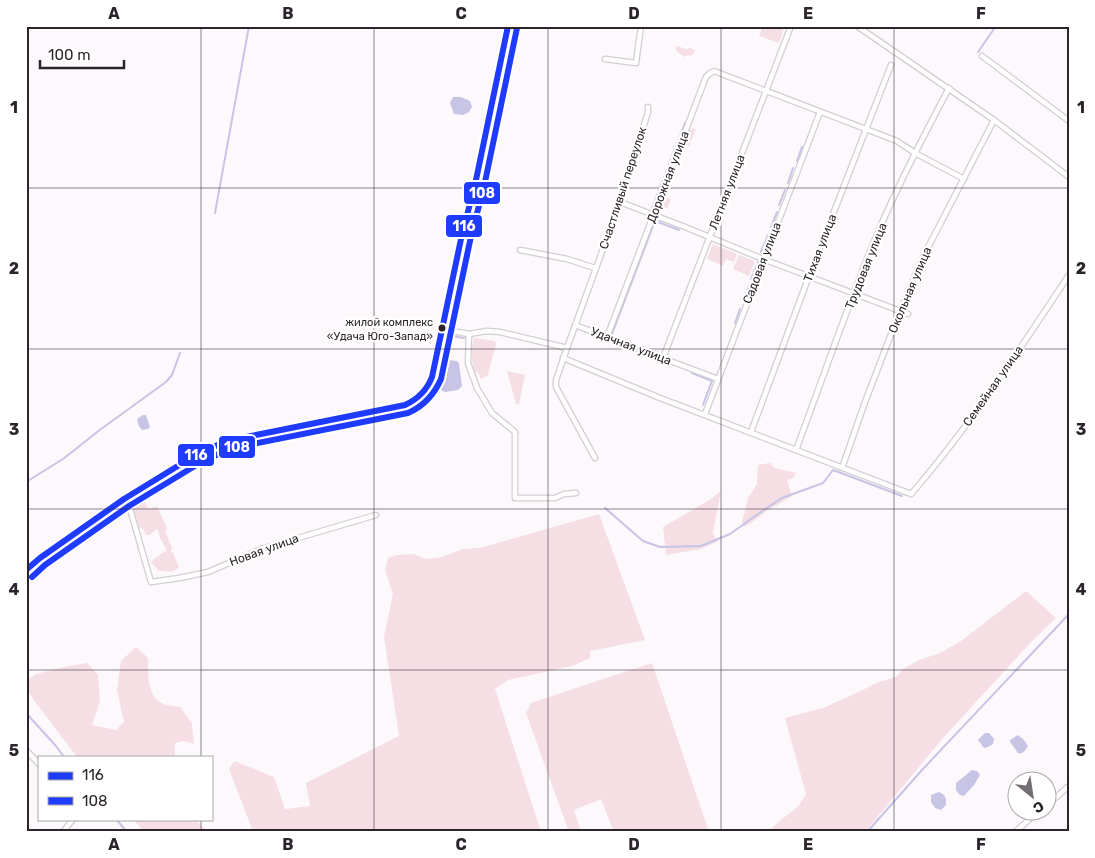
<svg xmlns="http://www.w3.org/2000/svg" width="1095" height="858" font-family="Rubik,sans-serif">
<style>
.green{fill:#f5dfe5}
.water{fill:#c7c4e5}
.lines{fill:none;stroke-linecap:round;stroke-linejoin:round}
.stream{stroke:#c7c4e5;stroke-width:2}
.street-casing{stroke:#d3ced3;stroke-width:7}
.street{stroke:#fffeff;stroke-width:4.5}
.bus-1-casing{stroke:#fff;stroke-width:10}
.bus-2-casing{stroke:#fff;stroke-width:10}
.bus-1{stroke:#1f3bff;stroke-width:6}
.bus-2{stroke:#1f3bff;stroke-width:6}
.grid{fill:none;stroke:#2b242b;stroke-width:1;stroke-opacity:0.55}
.bus-dot{fill:#2b242b;stroke:#fff;stroke-width:2}
.labels{text-anchor:middle;dominant-baseline:central;stroke-width:4.5;stroke-linejoin:round;paint-order:stroke}
.bus-label{font-size:11px;fill:#2b242b;stroke:#fff;text-anchor:end}
.street-label{font-size:12px;fill:#2b242b;stroke:#fff}
.line-badge{stroke:#fff;stroke-width:2}
.badge-label{font-size:14px;text-anchor:middle;font-weight:bold;fill:#fff}
.neatline{fill:none;stroke:#2b242b;stroke-width:2}
.grid-label{font-size:16px;text-anchor:middle;font-weight:bold;fill:#2b242b}
</style>
<rect width="100%" height="100%" fill="#fcf8fc"/>
<g class="green">
<polygon points="763,26 785,26 779,43 759,36"/>
<polygon points="678,46 685,49 691,48 695,51 691,56 688,55 684,57 681,54 677,52 676,47"/>
<polygon points="693,128 696,129 689,146 687,145 685,141 688,131"/>
<polygon points="663,196 671,199 667,208 664,207 660,216 658,215 657,211"/>
<polygon points="713,244 737,254 734,262 726,259 723,266 707,259"/>
<polygon points="739,255 755,261 749,276 733,269"/>
<path d="M 474,338 L 495,341 L 496,344 L 488,375 L 481,379 L 478,372 L 475,373 C 471,362 471,349 474,338 Z"/>
<polygon points="507,371 525,375 519,404 516,404"/>
<polygon points="770,463 774,468 796,473 793,478 787,480 792,496 765,512 750,524 744,527 742,522 748,498 757,484 758,465"/>
<polygon points="721,491 713,532 717,542 701,549 666,555 663,527 708,501"/>
<path d="M 137,496 L 140,496 L 142,498 L 149,509 L 157,506 L 167,528 L 165,531 L 172,548 L 171,551 L 173,553 L 179,567 C 173,574 167,571 159,571 L 151,562 L 162,553 L 163,553 L 167,550 L 160,538 L 158,530 L 156,529 L 150,535 L 146,535 L 144,530 L 139,527 L 131,501 Z"/>
<polygon points="599,514 645,640 590,651 590,658 572,666 508,680 495,689 541,832 247,832 252,829 229,769 234,761 274,777 285,809 310,806 306,783 399,736 384,637 393,594 385,570 388,558 397,555 413,554 426,559 442,557 463,549 480,548"/>
<polygon points="1026,591 1056,618 1032,641 943,738 865,832 768,832 782,819 798,807 806,794 785,718 823,708 850,696 879,682 896,677 903,669 919,660 940,653 961,641"/>
<path d="M 136,647 L 148,658 C 148,673 147,698 164,704 C 169,706 175,706 180,707 L 192,723 L 194,744 L 183,741 L 175,743 L 175,754 L 173,757 L 77,757 L 33,699 L 26,688 L 26,681 L 36,674 L 64,667 L 87,663 L 98,675 L 100,701 L 92,725 L 116,730 L 124,722 L 117,690 L 121,661 Z"/>
<polygon points="652,663 709,832 614,832 601,799 574,810 581,832 569,832 526,713 531,703"/>
<polygon points="133,819 195,819 203,828 209,832 144,832"/>
</g>
<g class="water">
<polygon points="453,97 461,97 470,101 472,107 469,112 463,115 454,114 450,103"/>
<polygon points="448,360 457,361 459,363 462,386 458,390 445,392 441,390 444,362"/>
<polygon points="143,415 146,415 150,427 148,429 142,430 139,426 137,419"/>
<polygon points="985,733 989,733 994,739 993,744 988,747 984,748 978,740"/>
<path d="M 1018,735 L 1024,740 L 1028,746 C 1026,750 1022,755 1018,753 L 1010,742 L 1010,740 Z"/>
<polygon points="972,770 977,771 980,775 974,785 964,796 960,795 956,790 956,783"/>
<path d="M 939,792 C 946,795 946,798 946,805 L 941,810 L 935,808 L 931,802 L 931,795 Z"/>
</g>
<g class="lines">
<g class="stream">
<polyline points="978,52 996,26"/>
<polyline points="797,161 802,147"/>
<polyline points="788,183 793,168"/>
<polyline points="779,205 785,190"/>
<polyline points="652,208 685,123"/>
<polyline points="215,213 249,26"/>
<polyline points="658,222 679,230"/>
<polyline points="771,227 777,212"/>
<polyline points="761,252 768,235"/>
<polyline points="751,279 759,260"/>
<polyline points="744,300 749,286"/>
<polyline points="735,323 740,309"/>
<polyline points="637,345 614,337 612,334 653,226"/>
<polyline points="643,347 659,353"/>
<polyline points="443,348 445,336 447,335 464,338"/>
<polyline points="692,373 712,381 703,405"/>
<polyline points="26,482 63,459 101,429 166,382 172,375 180,353"/>
<polyline points="605,508 643,541 660,547 701,546 730,534 765,509 782,498 823,483 833,470 902,496"/>
<polyline points="26,713 56,746 64,757"/>
<polyline points="116,819 127,832"/>
<polyline points="867,832 922,770 1069,614"/>
</g>
<g class="street-casing">
<g id="street">
<polyline points="857,26 994,120 1069,177"/>
<polyline points="982,56 1069,121"/>
<polyline points="605,59 636,63 641,26"/>
<polyline points="620,202 685,227 763,259 908,314"/>
<polyline points="520,250 567,259 595,268"/>
<polyline points="575,325 718,379"/>
<polyline points="441,329 469,334 487,331 500,332 567,348 620,202 648,112 648,107"/>
<polyline points="469,334 468,363 477,388 492,413 515,432 515,498 555,498 564,494 576,493"/>
<polyline points="607,337 706,77 709,74 714,71 897,141 915,153 964,179"/>
<polyline points="567,348 556,380 556,387 595,458"/>
<path d="M 563,358 L 660,398 L 911,494 C 970,426 1019,350 1069,275"/>
<polyline points="663,358 791,26"/>
<polyline points="705,414 820,112"/>
<polyline points="751,432 809,276 891,65"/>
<path d="M 796,450 C 823,378 848,304 878,232 C 899,183 924,135 949,88"/>
<polyline points="842,468 865,402 900,311 921,261 994,120"/>
<polyline points="124,499 130,509 151,582 179,578 208,572 264,548 376,515"/>
<path d="M 26,570 L 40,558 L 124,499 L 199,453 L 220,444 L 236,439 L 405,405 C 418,400 427,391 432,377 L 461,239 L 476,180 L 508,26"/>
<polyline points="26,750 39,764"/>
<polyline points="1048,804 1069,786"/>
<polyline points="63,832 73,819"/>
<polyline points="1015,832 1040,810"/>
</g>
</g>
<use href="#street" class="street"/>
<g class="bus-1-casing">
<path id="bus-1" d="M 26,570 L 40,558 L 124,499 L 199,453 L 220,444 L 236,439 L 405,405 C 418,399 427,390 432,377 L 461,239 L 476,180 L 508,26"/>
</g>
<g class="bus-2-casing">
<path id="bus-2" d="M 32,577 L 45,565 L 129,506 L 203,461 L 223,452 L 238,447 L 408,413 C 424,406 434,395 441,379 L 470,241 L 485,182 L 517,28"/>
</g>
<use href="#bus-1" class="bus-1"/>
<use href="#bus-2" class="bus-2"/>
</g>
<path class="grid" d="M 201,26 L 201,757M 374,26 L 374,832M 548,26 L 548,832M 721,26 L 721,832M 894,26 L 894,832M 26,188 L 1069,188M 26,349 L 1069,349M 26,509 L 1069,509M 26,670 L 1069,670M 201,819 L 201,832"/>
<circle class="bus-dot" cx="442" cy="328" r="4.5"/>
<g class="labels">
<g class="bus-label">
<text x="433" y="322">жилой комплекс<tspan x="433" dy="14">«Удача Юго-Запад»</tspan></text>
</g>
<g class="street-label">
<text transform="translate(668 177) rotate(-69)">Дорожная улица</text>
<text transform="translate(623 188) rotate(-72)">Счастливый переулок</text>
<text transform="translate(727 192) rotate(-69)">Летняя улица</text>
<text transform="translate(820 248) rotate(-69)">Тихая улица</text>
<text transform="translate(762 263) rotate(-69)">Садовая улица</text>
<text transform="translate(866 266) rotate(-68)">Трудовая улица</text>
<text transform="translate(910 290) rotate(-67)">Окольная улица</text>
<text transform="translate(631 346) rotate(21)">Удачная улица</text>
<text transform="translate(993 386) rotate(-55)">Семейная улица</text>
<text transform="translate(264 550) rotate(-20)">Новая улица</text>
</g>
</g>
<g class="line-badge">
<rect x="463" y="181" width="38" height="24" rx="5" fill="#1f3bff"/>
<rect x="445" y="214" width="38" height="24" rx="5" fill="#1f3bff"/>
<rect x="218" y="435" width="38" height="24" rx="5" fill="#1f3bff"/>
<rect x="177" y="443" width="38" height="24" rx="5" fill="#1f3bff"/>
</g>
<g class="badge-label">
<text x="482" y="198">108</text>
<text x="464" y="231">116</text>
<text x="237" y="452">108</text>
<text x="196" y="460">116</text>
</g>
<rect width="1095" height="858" fill="none" stroke="#ffffff" stroke-width="55"/>
<rect x="38" y="756" width="175" height="65" fill="#ffffff" stroke="#aaa7aa"/>
<rect x="48" y="772" width="25" height="8" fill="#1f3bff" stroke="#aaa7aa"/>
<text x="82" y="780" font-size="15" fill="#2b242b">116</text>
<rect x="48" y="797" width="25" height="8" fill="#1f3bff" stroke="#aaa7aa"/>
<text x="82" y="806" font-size="15" fill="#2b242b">108</text>
<g transform="translate(1032 796) rotate(150)"><circle r="24" fill="#ffffff" stroke="#aaa7aa"/>
<path d="M0-4L9 19L0 12L-9 19Z" fill="#746e74"/>
<text y="-8" font-size="14" font-weight="bold" text-anchor="middle" fill="#2b242b">С</text>
</g>
<path d="M40 60v8h84v-8" fill="none" stroke="#2b242b" stroke-width="2.5"/>
<text x="48" y="60" font-size="15" fill="#2b242b" stroke="#ffffff" stroke-width="4" paint-order="stroke">100 m</text>
<rect x="28" y="28" width="1040" height="802" class="neatline"/>
<g class="grid-label">
<text x="114" y="19">A</text>
<text x="288" y="19">B</text>
<text x="461" y="19">C</text>
<text x="634" y="19">D</text>
<text x="808" y="19">E</text>
<text x="981" y="19">F</text>
<text x="14" y="113">1</text>
<text x="1081" y="113">1</text>
<text x="14" y="274">2</text>
<text x="1081" y="274">2</text>
<text x="14" y="435">3</text>
<text x="1081" y="435">3</text>
<text x="14" y="595">4</text>
<text x="1081" y="595">4</text>
<text x="14" y="756">5</text>
<text x="1081" y="756">5</text>
<text x="114" y="850">A</text>
<text x="288" y="850">B</text>
<text x="461" y="850">C</text>
<text x="634" y="850">D</text>
<text x="808" y="850">E</text>
<text x="981" y="850">F</text>
</g>
</svg>
